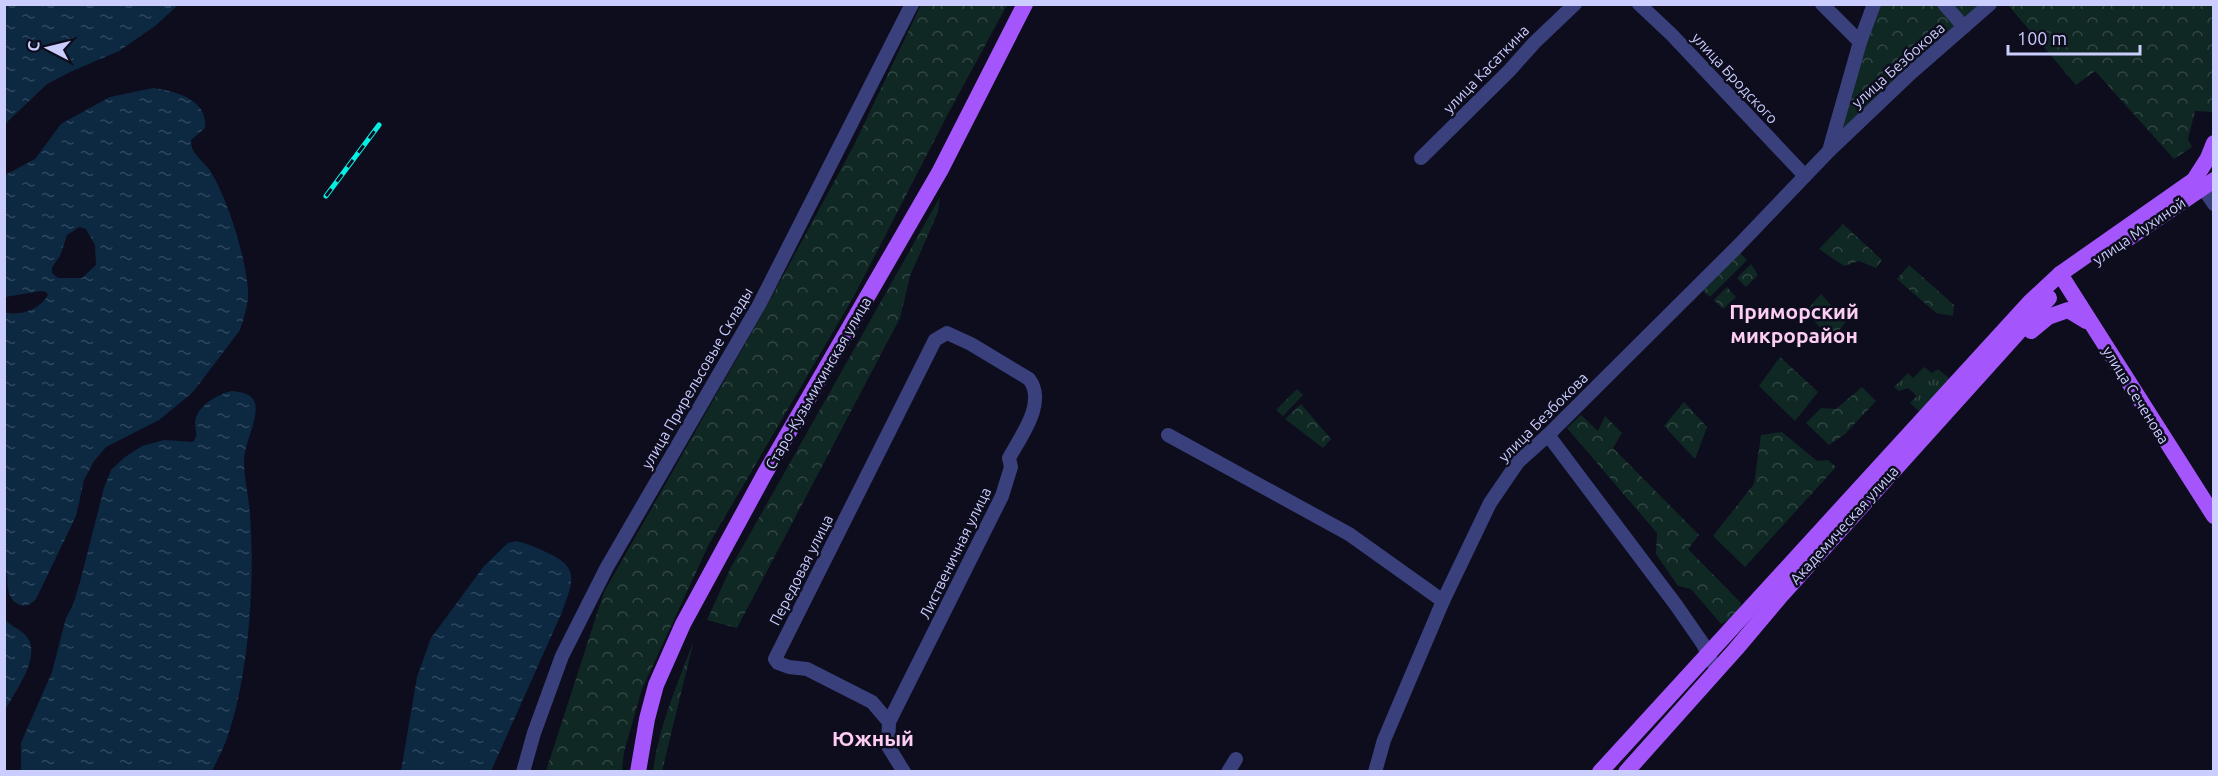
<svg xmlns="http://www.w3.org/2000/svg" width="2218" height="776" font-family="Ubuntu,sans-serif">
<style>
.grass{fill:url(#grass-tufts)}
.forest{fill:url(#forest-crowns)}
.water{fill:url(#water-ripples);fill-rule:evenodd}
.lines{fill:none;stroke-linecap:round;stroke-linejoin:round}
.minor{stroke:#39407c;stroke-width:14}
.major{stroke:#a455fb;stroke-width:16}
.rail-casing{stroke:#06efe3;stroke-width:5}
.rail{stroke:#0d0d1e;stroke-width:3;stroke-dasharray:9;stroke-linecap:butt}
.labels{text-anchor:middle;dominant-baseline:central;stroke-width:5;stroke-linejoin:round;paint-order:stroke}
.street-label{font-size:15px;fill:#cbcdfe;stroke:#0d0d1e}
.district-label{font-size:21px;font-weight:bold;fill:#fecdf3;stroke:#0d0d1e}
</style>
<defs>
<pattern id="grass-tufts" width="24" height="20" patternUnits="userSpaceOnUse" patternTransform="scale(1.5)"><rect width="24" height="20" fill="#102823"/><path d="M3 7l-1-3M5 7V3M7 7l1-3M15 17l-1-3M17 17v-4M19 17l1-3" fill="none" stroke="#314644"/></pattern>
<pattern id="forest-crowns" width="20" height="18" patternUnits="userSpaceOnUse" patternTransform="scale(1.5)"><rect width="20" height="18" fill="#102823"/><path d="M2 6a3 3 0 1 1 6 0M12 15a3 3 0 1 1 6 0" fill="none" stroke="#314644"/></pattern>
<pattern id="water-ripples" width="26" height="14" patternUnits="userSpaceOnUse" patternTransform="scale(1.5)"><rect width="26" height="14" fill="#0d2942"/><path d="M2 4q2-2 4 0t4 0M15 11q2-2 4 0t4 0" fill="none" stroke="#2f475e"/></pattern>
</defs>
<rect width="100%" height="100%" fill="#0d0d1e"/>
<polygon class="grass" points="1924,367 1932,373 1938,369 1951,380 1922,414 1910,403 1917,396 1908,388 1899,391 1894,387 1908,373 1913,378"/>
<g class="forest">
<polygon points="921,5 1007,5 949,112 854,296 709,544 642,689 624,752 622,771 546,771 604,592 765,309 853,147"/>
<polygon points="1874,5 1990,5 1829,151"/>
<polygon points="2008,5 2213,5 2213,112 2195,111 2188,139 2192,147 2174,159 2095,71 2076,85"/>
<polygon points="940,197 938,212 910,276 900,318 737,628 707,620 730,569"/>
<polygon points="1843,224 1882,260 1876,268 1859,261 1844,266 1819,249"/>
<polygon points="1740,253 1747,260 1710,297 1703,291"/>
<polygon points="1751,264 1758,275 1746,287 1737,278"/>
<polygon points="1909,265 1954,305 1953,316 1936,313 1897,279"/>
<polygon points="1727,287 1736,297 1723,309 1714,300"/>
<polygon points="1821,294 1846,322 1832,339 1805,312"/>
<polygon points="1780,357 1818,392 1795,421 1759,386"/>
<polygon points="1862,387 1876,401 1845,434 1829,445 1806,423 1821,408 1836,409"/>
<polygon points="1297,389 1303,395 1283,416 1276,410"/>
<polygon points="1684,402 1707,427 1695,459 1664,426"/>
<polygon points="1301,404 1331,439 1323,448 1285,419"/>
<polygon points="1581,415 1598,431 1605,416 1622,433 1613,448 1699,535 1688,549 1741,603 1740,615 1721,624 1691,589 1678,586 1656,554 1657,533 1567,428"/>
<polygon points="1782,432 1817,461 1828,460 1836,467 1745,567 1713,536 1754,484 1761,435"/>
<path d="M 694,640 L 662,771 L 653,771 C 659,725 678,683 694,640 Z"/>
</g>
<g class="water">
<polygon points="5,4 178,4 178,5 155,26 119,51 70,72 47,84 5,124"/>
<path d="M 153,88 C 175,91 208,99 205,128 L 191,140 C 190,155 206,162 212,174 C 229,203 245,256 248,289 C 249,302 244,318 240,330 L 193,392 L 159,420 L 106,447 L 94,461 L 84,480 L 76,516 L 36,599 C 25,612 10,604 8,588 C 6,581 9,576 5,569 L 5,312 C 19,317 41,309 48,295 L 46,292 L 41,291 L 5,297 L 5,175 L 35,159 L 61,124 L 110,97 ZM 79,227 L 86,229 L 95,245 L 96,265 L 82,278 L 58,278 L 52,273 L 52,267 L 60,256 L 67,235 Z"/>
<path d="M 232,391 C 240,392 252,393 255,403 C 259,419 244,443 244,461 C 244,479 249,497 250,515 C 255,580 249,677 227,738 C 223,750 217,760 212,771 L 21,771 L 21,743 L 52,672 L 66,618 L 73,605 L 80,582 L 104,488 L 111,470 L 125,457 L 142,446 L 164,440 L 193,442 C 199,435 195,431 195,423 C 196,406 218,394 232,391 Z"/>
<path d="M 517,541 C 528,544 538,548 548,553 C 581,568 572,583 562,612 L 491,771 L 401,771 L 417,677 L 431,638 L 484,566 L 508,543 Z"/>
<path d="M 5,620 C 11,626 22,630 27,637 C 42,657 14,693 5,710 Z"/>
</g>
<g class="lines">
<g class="minor">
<polyline points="1639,4 1672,35 1805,176"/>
<polyline points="1822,4 1860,42"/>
<polyline points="1944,4 1964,27"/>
<polyline points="1829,151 1860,42 1874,4"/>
<polyline points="1421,158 1509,71 1534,43 1575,4"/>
<polyline points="2203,188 2214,204"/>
<polyline points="1168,435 1349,534 1443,601"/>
<polyline points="1548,435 1676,605 1703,644 1712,662"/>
<path d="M 889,722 L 1002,496 L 1011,467 L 1009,458 C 1021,436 1047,402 1029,379 L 971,344 L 947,333 L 935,340 L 775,659 L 778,663 L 789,667 L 807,669 L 872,702 L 889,722 L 888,746 L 904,772"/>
<polyline points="523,772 534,733 562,656 607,567 759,305 912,4"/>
<polyline points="1228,772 1236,759"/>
<polyline points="1375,772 1384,740 1443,601 1490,503 1518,462 1548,435 1737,247 1829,151 1911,73 1990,4"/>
</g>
<g class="major">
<polyline points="2129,238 2214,180"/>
<polyline points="2060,274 2214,516"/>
<polyline points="2031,331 2048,317 2068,310 2086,321"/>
<polyline points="638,772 647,719 656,685 683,624 764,475 940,171 1025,4"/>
<polyline points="1600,772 2031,301 2060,274 2194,180 2208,158 2214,143"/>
<polyline points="1626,772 1736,649 1779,598 2049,298"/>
</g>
<g class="rail-casing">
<polyline id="rail" points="326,196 379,125"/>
</g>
<use href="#rail" class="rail"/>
</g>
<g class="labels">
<g class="street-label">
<text transform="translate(1898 65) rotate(-42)">улица Безбокова</text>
<text transform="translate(1486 69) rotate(-46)">улица Касаткина</text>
<text transform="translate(1735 78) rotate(47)">улица Бродского</text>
<text transform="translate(2139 231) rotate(-34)">улица Мухиной</text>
<text transform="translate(697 378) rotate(-60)">улица Прирельсовые Склады</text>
<text transform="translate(818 383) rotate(-60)">Старо-Кузьмихинская улица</text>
<text transform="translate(2136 395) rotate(58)">улица Сеченова</text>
<text transform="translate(1543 417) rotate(-45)">улица Безбокова</text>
<text transform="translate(1844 525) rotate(-48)">Академическая улица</text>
<text transform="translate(955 553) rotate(-64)">Лиственичная улица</text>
<text transform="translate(801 570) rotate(-63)">Передовая улица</text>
</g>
<g class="district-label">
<text x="1794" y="311">Приморский<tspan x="1794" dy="24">микрорайон</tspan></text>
<text x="873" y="738">Южный</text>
</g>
</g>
<rect width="2218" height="776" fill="none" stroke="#cbcdfe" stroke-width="12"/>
<g transform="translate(48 48) rotate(277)" stroke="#0d0d1e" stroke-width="4.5" paint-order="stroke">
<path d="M0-4.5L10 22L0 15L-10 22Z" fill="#cbcdfe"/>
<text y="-9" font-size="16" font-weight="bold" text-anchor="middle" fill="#cbcdfe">С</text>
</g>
<path d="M2008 45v9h132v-9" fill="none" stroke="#cbcdfe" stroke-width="3"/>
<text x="2017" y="45" font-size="18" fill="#cbcdfe" stroke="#0d0d1e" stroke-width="4.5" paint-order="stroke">100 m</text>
</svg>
